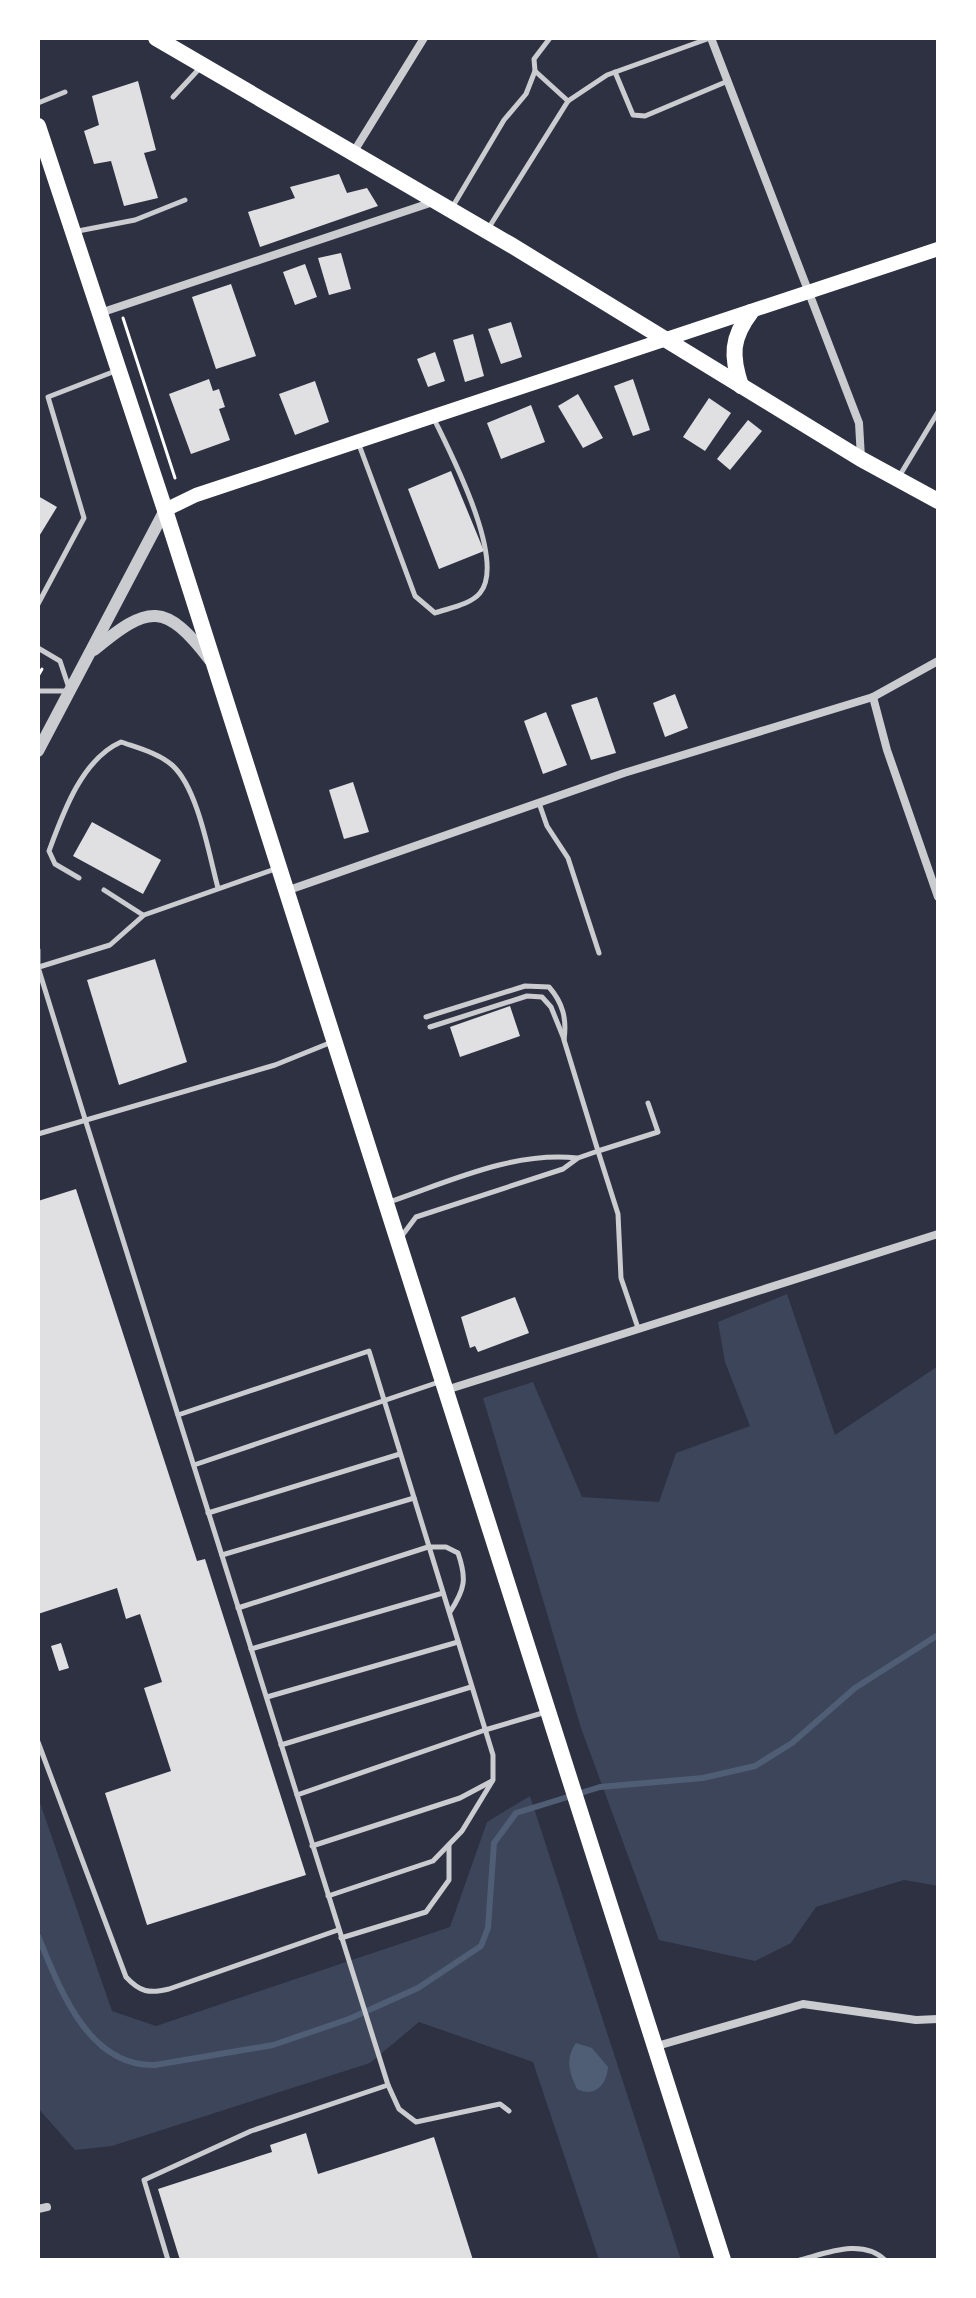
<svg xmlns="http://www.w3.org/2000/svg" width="976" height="2298" font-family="Commissioner,sans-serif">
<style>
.green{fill:#3c4559}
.water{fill:#4f5d75}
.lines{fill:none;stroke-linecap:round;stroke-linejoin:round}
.stream{stroke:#4f5d75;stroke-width:6}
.building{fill:#e0e0e3}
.path{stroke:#fff;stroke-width:3}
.service{stroke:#caccd0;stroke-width:5}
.minor{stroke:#caccd0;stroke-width:8}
.tertiary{stroke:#caccd0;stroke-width:12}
.secondary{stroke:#fff;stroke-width:14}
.primary{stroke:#fff;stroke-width:16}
</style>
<rect width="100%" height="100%" fill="#2d3142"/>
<g class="green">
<polygon points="787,1294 835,1435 938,1366 938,1886 904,1880 816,1907 791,1943 755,1961 659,1940 581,1728 483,1398 533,1382 582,1497 659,1502 676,1453 750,1426 725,1362 718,1322"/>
<polygon points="530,1796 681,2260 599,2260 533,2062 419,2022 370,2063 112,2146 75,2150 38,2108 38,1797 112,2011 156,2026 450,1927 487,1822"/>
</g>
<path class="water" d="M 576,2043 L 592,2048 L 608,2067 C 607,2084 595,2098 577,2089 C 569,2073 565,2058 576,2043 Z"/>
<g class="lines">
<path class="stream" d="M 38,1936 C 60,1989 88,2067 155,2065 L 273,2045 L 349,2019 L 418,1988 L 481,1946 L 488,1928 L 494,1843 L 516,1813 L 600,1787 L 703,1778 L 755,1766 L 792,1743 L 855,1688 L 938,1635"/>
</g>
<g class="building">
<polygon points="138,81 156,150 144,153 158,198 124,206 111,161 94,164 84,131 99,125 92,96"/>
<polygon points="339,174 347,193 367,188 378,206 260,247 248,212 295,198 290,187"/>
<polygon points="341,253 351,289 329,295 318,258"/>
<polygon points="305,264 317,297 295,305 283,272"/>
<polygon points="231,284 256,356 216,369 192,297"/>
<polygon points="511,322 522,357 501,364 488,329"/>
<polygon points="473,334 484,376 465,382 453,340"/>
<polygon points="435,352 445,381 428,387 417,359"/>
<polygon points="209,379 213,391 219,389 225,407 219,409 230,440 191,454 169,394"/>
<polygon points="633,379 650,430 633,436 614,386"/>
<polygon points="315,381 329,422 295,435 279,394"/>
<polygon points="578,394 603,438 583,448 558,406"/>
<polygon points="709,398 731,413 705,451 683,437"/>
<polygon points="531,405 545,442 501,459 487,423"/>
<polygon points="748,420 762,431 730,470 717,459"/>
<polygon points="451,471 484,551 439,569 408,489"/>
<polygon points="38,496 57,507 38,538"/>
<polygon points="675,694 688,728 665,737 653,703"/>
<polygon points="597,697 616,753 591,760 571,705"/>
<polygon points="546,712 567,765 543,774 524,721"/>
<polygon points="353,782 369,832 344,839 329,790"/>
<polygon points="92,822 161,860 143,894 73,856"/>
<polygon points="155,959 187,1062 119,1085 87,980"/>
<polygon points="510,1006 520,1036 460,1057 450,1027"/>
<polygon points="76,1189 197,1561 205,1559 306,1875 147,1925 105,1793 171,1771 144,1688 162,1682 140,1614 126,1619 117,1588 38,1614 38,1201"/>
<polygon points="515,1297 529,1333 478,1352 475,1346 470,1348 461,1317"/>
<polygon points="61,1643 69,1668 59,1671 51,1646"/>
<polygon points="306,2133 318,2174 434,2137 473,2260 180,2260 158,2189 272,2152 270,2145"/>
</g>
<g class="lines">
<g class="path">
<polyline points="123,318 175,478"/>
<polyline points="38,676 42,669"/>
</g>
<g class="service">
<polyline points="535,71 534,59 550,38"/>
<polyline points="615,72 633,115 645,116 728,81"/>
<polyline points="173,97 199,69"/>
<polyline points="38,103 65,92"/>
<polyline points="453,206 504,120 526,94 535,71 568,101"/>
<polyline points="488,229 568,101 607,75 710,38"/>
<polyline points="78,231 135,220 185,200"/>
<path d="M 358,442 L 415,596 L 435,613 C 449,608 470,605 480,593 C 507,561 450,452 434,419"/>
<polyline points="900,475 938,412"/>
<polyline points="38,604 84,518 48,397 118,370"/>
<polyline points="38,648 60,661 70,691 38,691"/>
<polyline points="539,803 547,826 568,858 599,953"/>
<path d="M 79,878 L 55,864 L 49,851 C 63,813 82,759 121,742 C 138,748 158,753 172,765 C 198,788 209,855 218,888"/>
<polyline points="104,890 143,915"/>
<polyline points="38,950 38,967 85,1119 388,2085"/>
<polyline points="39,967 110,945 144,915 278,868"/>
<path d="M 426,1017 L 525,986 L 549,987 C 563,1003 567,1019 564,1040 L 598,1151 L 658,1132 L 648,1103"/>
<polyline points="430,1027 527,996 542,997 551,1007 564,1039"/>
<polyline points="38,1134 275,1065 332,1042"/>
<path d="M 389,1202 C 448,1182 513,1151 577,1158"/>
<polyline points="401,1237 416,1217 563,1169 578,1158 598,1151 618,1214 621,1278 638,1328"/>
<polyline points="178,1415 369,1351 493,1755 493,1780 462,1831 433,1861 328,1896"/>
<polyline points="194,1465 439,1382"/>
<polyline points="208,1513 400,1454"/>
<polyline points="222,1555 414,1498"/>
<path d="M 238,1608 L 428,1547 L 446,1547 L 458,1553 C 467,1579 465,1589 450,1612"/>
<polyline points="251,1649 443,1593"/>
<polyline points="267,1697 458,1642"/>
<path d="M 38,1742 L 126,1977 C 140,1992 149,1994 169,1989 L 338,1930"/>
<polyline points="281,1745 471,1687"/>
<polyline points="297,1795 485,1730 546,1712"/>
<polyline points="312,1846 460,1798 492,1781"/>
<polyline points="341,1938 426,1912 449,1880 449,1845"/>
<polyline points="168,2260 144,2180 251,2131 388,2085 399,2109 416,2122 500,2104 509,2111"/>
<path d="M 800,2260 C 827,2253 862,2238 885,2260"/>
</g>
<g class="minor">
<polyline points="711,38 859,423 861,458"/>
<polyline points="353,153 424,38"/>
<polyline points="100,313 436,201"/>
<polyline points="873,697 887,750 938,897"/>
<polyline points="286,891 624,773 873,697 938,661"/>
<polyline points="446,1390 938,1234"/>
<polyline points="657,2046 803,2004 916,2020 938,2019"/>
<polyline points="38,2209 47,2207"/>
</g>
<g class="tertiary">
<path d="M 94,650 C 149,604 165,602 210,660"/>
<polyline points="38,751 165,510"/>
</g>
<polyline class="secondary" points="165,510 196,495 938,249"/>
<g class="primary">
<polyline points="156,38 511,245 861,459 938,501"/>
<polyline points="38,126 165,510 723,2260"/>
<path d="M 741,386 C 731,356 731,338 751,312"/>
</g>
</g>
<rect width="976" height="2298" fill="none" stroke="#ffffff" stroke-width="80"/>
</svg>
